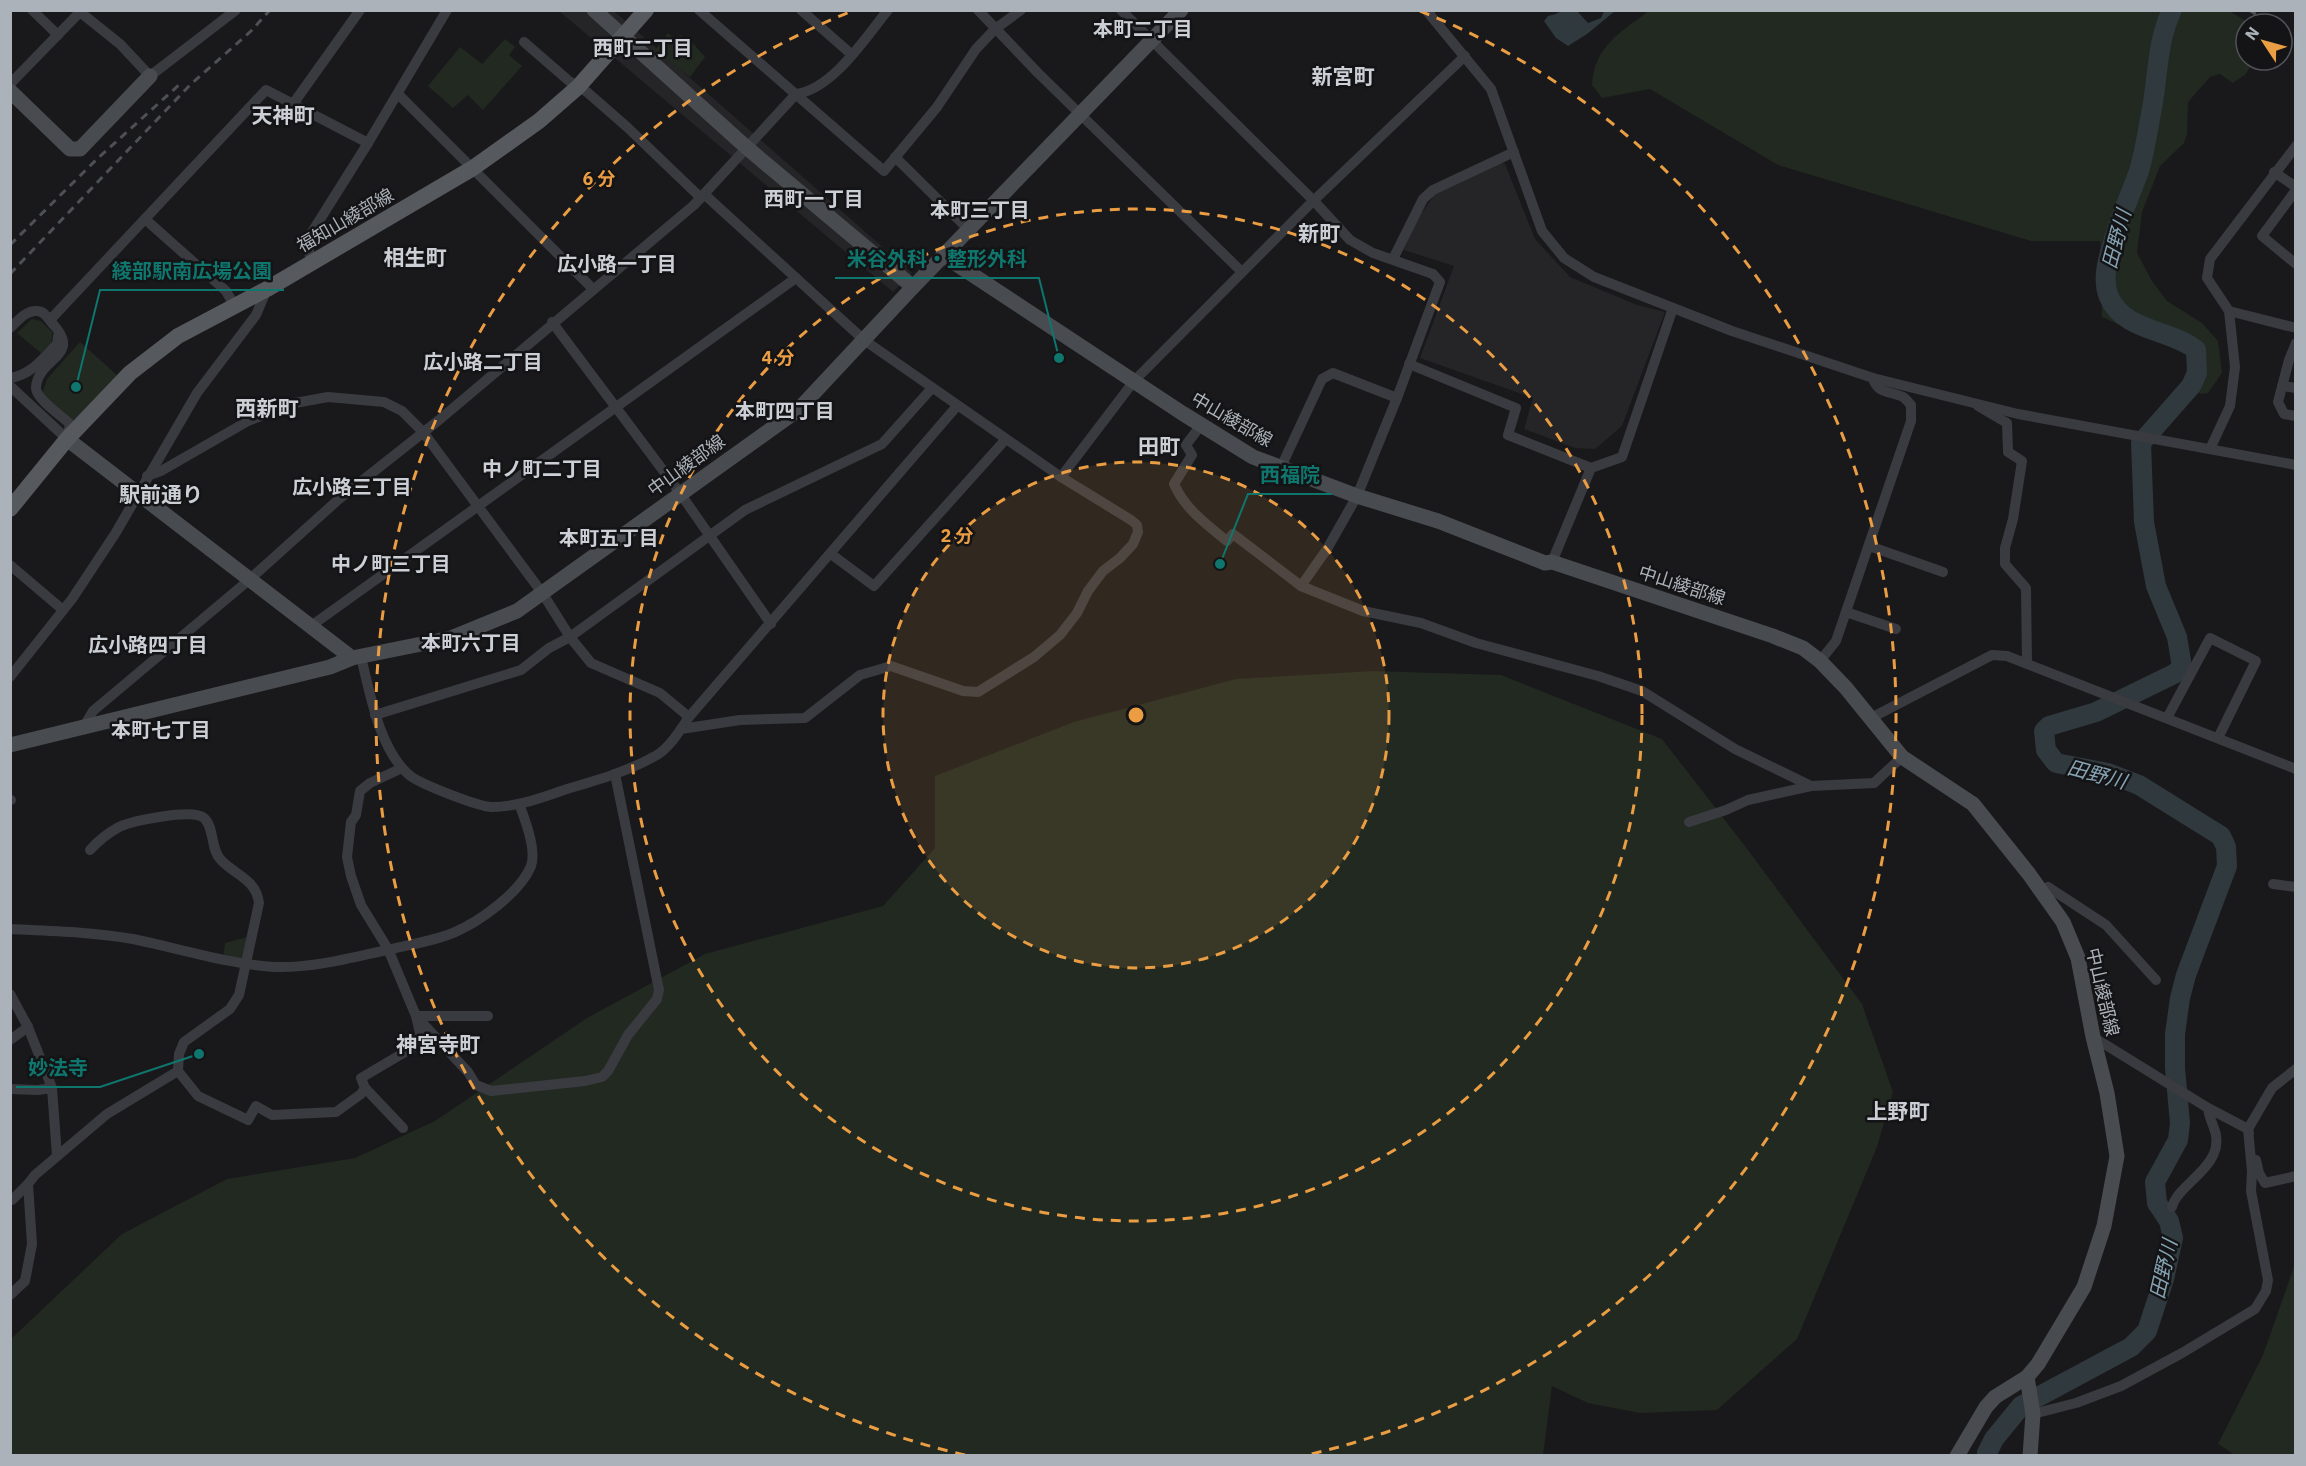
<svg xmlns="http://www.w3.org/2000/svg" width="2306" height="1466" font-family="'IBM Plex Sans','Noto Sans JP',sans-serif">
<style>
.built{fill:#252528}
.green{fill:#212921}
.water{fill:#2f393e}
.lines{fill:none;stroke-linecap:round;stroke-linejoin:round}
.river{stroke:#2f393e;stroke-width:20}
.street{stroke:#3a3b40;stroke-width:10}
.secondary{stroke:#484b4f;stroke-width:15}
.primary{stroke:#56595e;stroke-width:16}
.rail{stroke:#4d5054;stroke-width:3;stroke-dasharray:8 6;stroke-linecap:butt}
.ring{fill:none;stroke:#ea9d42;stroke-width:3;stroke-dasharray:10 8}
.labels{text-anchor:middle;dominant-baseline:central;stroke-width:5;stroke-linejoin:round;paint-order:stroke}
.street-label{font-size:18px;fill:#acb2ba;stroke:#141416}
.neighbourhood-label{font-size:20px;font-weight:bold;fill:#ccd0d6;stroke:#141416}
.water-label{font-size:20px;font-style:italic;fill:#85a3b3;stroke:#141416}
.quarter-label{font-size:21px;font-weight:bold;fill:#ccd0d6;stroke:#141416}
.centre{fill:#ea9d42;stroke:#141416;stroke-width:3}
.ring-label{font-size:18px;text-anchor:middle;font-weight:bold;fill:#ea9d42;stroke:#141416;stroke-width:5;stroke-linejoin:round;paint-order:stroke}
.leader{fill:none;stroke:#0f766e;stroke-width:2}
.callout-dot{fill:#0f766e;stroke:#141416;stroke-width:2}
.callout-label{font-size:20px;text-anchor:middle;font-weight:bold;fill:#0f766e;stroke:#141416;stroke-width:5;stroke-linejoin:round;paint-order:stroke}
</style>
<rect width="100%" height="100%" fill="#19191b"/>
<g class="built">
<polygon points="559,11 614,11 912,273 893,292"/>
<polygon points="1490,158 1505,164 1535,239 1570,277 1637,305 1665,312 1622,426 1595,449 1575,448 1524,429 1533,398 1420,358 1454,266 1404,250 1411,229 1440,186"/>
</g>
<g class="green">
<path d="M 1650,10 L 2228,10 L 2244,20 L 2246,24 L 2246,60 L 2254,60 L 2246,74 L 2233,83 L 2220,74 L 2210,77 L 2188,102 L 2187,134 L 2184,143 L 2160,166 L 2142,212 L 2137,253 L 2152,281 L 2167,301 L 2202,323 L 2218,341 L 2222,373 L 2208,393 L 2200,394 L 2196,388 L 2203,365 L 2187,355 L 2102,317 L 2100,241 L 2031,241 L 1778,165 L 1650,89 L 1602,98 L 1592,85 C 1594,46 1621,32 1650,10 Z"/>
<polygon points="668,33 673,38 681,35 691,41 705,57 690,77 655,50"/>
<polygon points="505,39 515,47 509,55 522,66 483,110 468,95 453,108 428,86 460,47 482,64"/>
<path d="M 32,319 L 41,321 L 52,332 C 53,341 50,349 41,353 L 17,333 Z"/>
<polygon points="80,342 118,376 73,421 42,394 47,379"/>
<polygon points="1373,671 1501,675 1662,739 1748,850 1862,1004 1893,1092 1877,1147 1797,1339 1717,1410 1640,1413 1588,1403 1552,1386 1543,1455 11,1456 11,1339 122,1234 227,1179 355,1158 435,1121 587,1018 705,954 883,906 935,848 935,776 1074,722 1236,679"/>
<polygon points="251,936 246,963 223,958 225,943"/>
<polygon points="2295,1264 2295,1455 2235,1455 2218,1444 2263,1355"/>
</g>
<polygon class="water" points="1561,11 1577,11 1588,23 1601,18 1604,11 1615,11 1587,34 1568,46 1556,38 1544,21 1548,16 1556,14"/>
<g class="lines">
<path class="river" d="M 1988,1456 L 1987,1453 L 1994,1439 L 2021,1406 L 2131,1347 L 2147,1331 L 2164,1279 L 2173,1238 L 2169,1221 L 2157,1203 L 2155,1182 L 2178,1140 L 2180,1123 L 2175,1068 L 2175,1034 L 2180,998 L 2186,975 L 2227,866 L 2226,847 L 2221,836 L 2139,785 L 2108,773 L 2056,763 L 2046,750 L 2044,731 L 2049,726 L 2096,712 L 2174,674 L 2182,667 L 2177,637 L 2156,586 L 2144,522 L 2141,443 L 2191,386 L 2197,373 L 2196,350 C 2171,329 2124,332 2109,297 C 2100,276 2111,250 2117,230 C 2123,210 2132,191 2139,171 C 2145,151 2148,129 2152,108 C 2158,76 2157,41 2172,10"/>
<g class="street">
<polyline points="32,10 58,35"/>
<polyline points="699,10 884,171 937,107 976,49 995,29 1021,10"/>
<polyline points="801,10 851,54"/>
<polyline points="978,10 1038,73 1242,272"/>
<polyline points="1121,10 1314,201 1350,240 1373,253 1433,274 1440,282 1397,398 1357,496 1327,549 1301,586"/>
<polyline points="1426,10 1491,89 1542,231 1564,258 1594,277 1732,331 1873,378 2018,414 2296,465"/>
<polyline points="524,42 569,81 587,92 627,127 701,198"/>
<polyline points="10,84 80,12 120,44 150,76 236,10"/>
<polyline points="398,94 592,288"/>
<polyline points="293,104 360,10"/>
<polyline points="895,157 969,230"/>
<polyline points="2274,172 2296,187"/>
<polyline points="2296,190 2262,236 2296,264"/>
<polyline points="145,219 226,291 234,305"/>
<polyline points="1393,259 1423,199 1433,190 1514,152"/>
<polyline points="311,262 307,240 368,143 447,10"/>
<polyline points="2229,311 2296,328"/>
<polyline points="50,320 266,90 368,143"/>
<polyline points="552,322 680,493 771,624"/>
<path d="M 10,328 C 18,321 26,310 37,311 C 44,311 47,317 51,322 C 85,357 37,357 36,388 C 36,399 62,416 70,424 L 67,439 L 10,386"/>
<polyline points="2296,343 2289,360 2278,402 2284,414 2296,416"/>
<polyline points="1409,364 1516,408 1508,435 1591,468"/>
<path d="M 10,378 C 31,375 44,358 57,344 L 58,336"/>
<polyline points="2282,386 2296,388"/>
<polyline points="1978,406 2007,423 2008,452 2022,461 2013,519 2005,548 2005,564 2026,588 2027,664"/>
<path d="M 1201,425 L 1186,445 L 1192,455 L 1174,484 C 1185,509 1207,525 1227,541 L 1233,534 L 1301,586 L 1363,611 L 1421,623 L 1476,643 L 1598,676 L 1642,691 L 1735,749 L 1811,786"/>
<polyline points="2210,449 2230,406 2235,367 2229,311 2207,278 2210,259 2296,146"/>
<polyline points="1281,467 1322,379 1333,373 1397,398"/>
<polyline points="147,476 161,471 248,421 295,403 328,397 384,402 402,411 423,432 543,594 570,637 591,663 660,693 689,717"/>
<polyline points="1061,477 1134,381 1309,205 1465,56"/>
<polyline points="1869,546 1943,572"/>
<polyline points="831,554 874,586 1006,439"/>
<polyline points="1552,562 1591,468 1622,457 1673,308"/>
<polyline points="10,565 63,610"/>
<polyline points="1846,612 1896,629"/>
<polyline points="311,626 796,278"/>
<path d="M 361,657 C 370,693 379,748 408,774 C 417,783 479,807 492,807 C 518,807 543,797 567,789 C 598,780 629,771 657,755 C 670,747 681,729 689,717 L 957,406"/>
<path d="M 1820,661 L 1836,641 L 1911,421 L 1911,405 C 1908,402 1906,399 1903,397 C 1891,391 1877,394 1873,378"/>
<polyline points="10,677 72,599 115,534 197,393 256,315 267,289"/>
<polyline points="375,715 521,670 549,648 570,637 745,510 882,444 932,388"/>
<polyline points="1871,718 1992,655 2007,656 2296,769"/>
<polyline points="2167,718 2210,638 2256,661 2218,738"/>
<path d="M 83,728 L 93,711 L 249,580 L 339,499 L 439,420 L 694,205 L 796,94 C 833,89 865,38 888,10"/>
<polyline points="681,729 740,720 805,718 860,675 891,666 963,691 978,692 1034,657 1060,635 1077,613 1088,591 1103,571 1120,558 1133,544 1138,532 1137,525 1131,520 1061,477 864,340 704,194"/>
<polyline points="402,768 370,783 360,791 356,815 351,822 347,857 351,876 361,905 388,949 416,1016 468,1072 476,1085 491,1091 585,1081 602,1077 608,1071 628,1035 657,999 659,990 615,774"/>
<polyline points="10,800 11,800"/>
<polyline points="1689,822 1726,810 1748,800 1811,786 1874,783 1902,757"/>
<path d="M 90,850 C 98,841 108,833 119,827 C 132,821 193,808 204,818 C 215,828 210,849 221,860 C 235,875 256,879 259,903 L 239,995 L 230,1009 L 184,1042 L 179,1054 L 178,1071 L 198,1096 L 248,1120 L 256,1106 L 272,1115 L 336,1112 L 361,1094 L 365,1088 L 361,1078 L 422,1042 L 416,1016 L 488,1016"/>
<polyline points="2273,884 2296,887"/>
<polyline points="2042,893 2048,887 2106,925 2156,980"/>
<path d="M 10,929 C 52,931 92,932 133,939 C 177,948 232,965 275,967 C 314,968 350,958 387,950 C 409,945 433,941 453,933 C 479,922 520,893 531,866 C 537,850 525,819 519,804"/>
<polyline points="10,994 28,1027 52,1088 57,1156"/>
<polyline points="2093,1037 2208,1108 2248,1129 2249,1133"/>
<polyline points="10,1040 28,1027"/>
<polyline points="365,1088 403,1128"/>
<polyline points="10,1089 38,1090 52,1088"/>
<polyline points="2256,1160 2259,1173 2265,1183 2296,1176"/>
<polyline points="12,1200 28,1184"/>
<path d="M 2172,1207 C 2178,1184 2222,1167 2216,1135 C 2214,1126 2209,1118 2208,1108"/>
<polyline points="10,1295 25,1281 32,1244 28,1184 35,1175 107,1114 178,1071"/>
<polyline points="2033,1414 2076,1403 2121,1386 2182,1353 2255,1309 2266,1291 2268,1280 2251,1191 2252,1171 2248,1129 2272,1088 2296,1069"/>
</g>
<g class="secondary">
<polyline points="594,10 746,147 913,287"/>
<polyline points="10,91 70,149 80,149 150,76"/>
<polyline points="944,256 1182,413 1253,457 1357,496 1438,521 1545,563 1552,562 1773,636 1803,648 1820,661 1846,688 1902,757 1973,804 2029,874 2063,922 2078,958 2093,1037 2107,1093 2117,1156 2104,1226 2084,1287 2038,1364 2027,1377 1995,1397 1986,1407 1957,1456"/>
<polyline points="67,439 352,658"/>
<polyline points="10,745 330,667 352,658 451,638 517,611 798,410 913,287 1181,10"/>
<polyline points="2027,1377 2033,1414 2030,1456"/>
</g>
<polyline class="primary" points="10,509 67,439 130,373 178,336 267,289 473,168 539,121 578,87 646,10"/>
<g class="rail">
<polyline points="2249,10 2272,24"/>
<polyline points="2282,29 2296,36"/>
<polyline points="10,245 97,159 180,84"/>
<polyline points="10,274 190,85 251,31 270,10"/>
</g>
</g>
<circle cx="1136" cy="715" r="253" fill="#ea9d42" fill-opacity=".12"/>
<g class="ring">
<circle cx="1136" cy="715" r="253"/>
<circle cx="1136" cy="715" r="506"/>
<path d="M965 1455A759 759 0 0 1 852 11M1420 11A759 759 0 0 1 1307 1455"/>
</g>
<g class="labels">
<g class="street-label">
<text transform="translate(345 220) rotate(-30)">福知山綾部線</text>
<text transform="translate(1232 419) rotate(30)">中山綾部線</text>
<text transform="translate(686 465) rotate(-36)">中山綾部線</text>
<text transform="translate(1682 585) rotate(18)">中山綾部線</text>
<text transform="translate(2103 992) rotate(77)">中山綾部線</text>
</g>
<g class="neighbourhood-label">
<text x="1143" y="28">本町二丁目</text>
<text x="643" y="47">西町二丁目</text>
<text x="814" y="198">西町一丁目</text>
<text x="980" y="209">本町三丁目</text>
<text x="617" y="263">広小路一丁目</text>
<text x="483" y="361">広小路二丁目</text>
<text x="785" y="410">本町四丁目</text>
<text x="542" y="468">中ノ町二丁目</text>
<text x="352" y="486">広小路三丁目</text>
<text x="609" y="537">本町五丁目</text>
<text x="391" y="563">中ノ町三丁目</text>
<text x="471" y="642">本町六丁目</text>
<text x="148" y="644">広小路四丁目</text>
<text x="161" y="729">本町七丁目</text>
</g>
<g class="water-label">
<text transform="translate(2116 239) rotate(-75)">田野川</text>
<text transform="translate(2097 774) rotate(15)">田野川</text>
<text transform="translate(2163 1269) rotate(-77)">田野川</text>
</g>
<g class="quarter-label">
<text x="1343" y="76">新宮町</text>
<text x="283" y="115">天神町</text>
<text x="1319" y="233">新町</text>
<text x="415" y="257">相生町</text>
<text x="267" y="408">西新町</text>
<text x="1159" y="446">田町</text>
<text x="161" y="494">駅前通り</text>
<text x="438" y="1044">神宮寺町</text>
<text x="1898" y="1111">上野町</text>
</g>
</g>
<circle cx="1136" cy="715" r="9" class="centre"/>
<g class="ring-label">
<text x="599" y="185">6 分</text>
<text x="778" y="364">4 分</text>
<text x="957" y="542">2 分</text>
</g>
<path class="leader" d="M1059 358L1039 278H835M76 387L100 290H284M1220 564L1248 494H1332M199 1054L100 1087H16"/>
<g class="callout-dot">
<circle cx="1059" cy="358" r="6"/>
<circle cx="76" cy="387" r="6"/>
<circle cx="1220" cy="564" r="6"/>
<circle cx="199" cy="1054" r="6"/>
</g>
<g class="callout-label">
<text x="937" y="266">米谷外科・整形外科</text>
<text x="192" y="278">綾部駅南広場公園</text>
<text x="1290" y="482">西福院</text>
<text x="58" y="1075">妙法寺</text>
</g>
<rect width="2306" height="1466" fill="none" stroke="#acb2ba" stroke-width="24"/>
<g transform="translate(2264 42) rotate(306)"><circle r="28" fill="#141416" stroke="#515358" stroke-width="1.5"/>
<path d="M0-4.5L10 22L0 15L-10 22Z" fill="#ea9d42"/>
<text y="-9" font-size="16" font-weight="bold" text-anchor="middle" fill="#acb2ba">N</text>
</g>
</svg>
